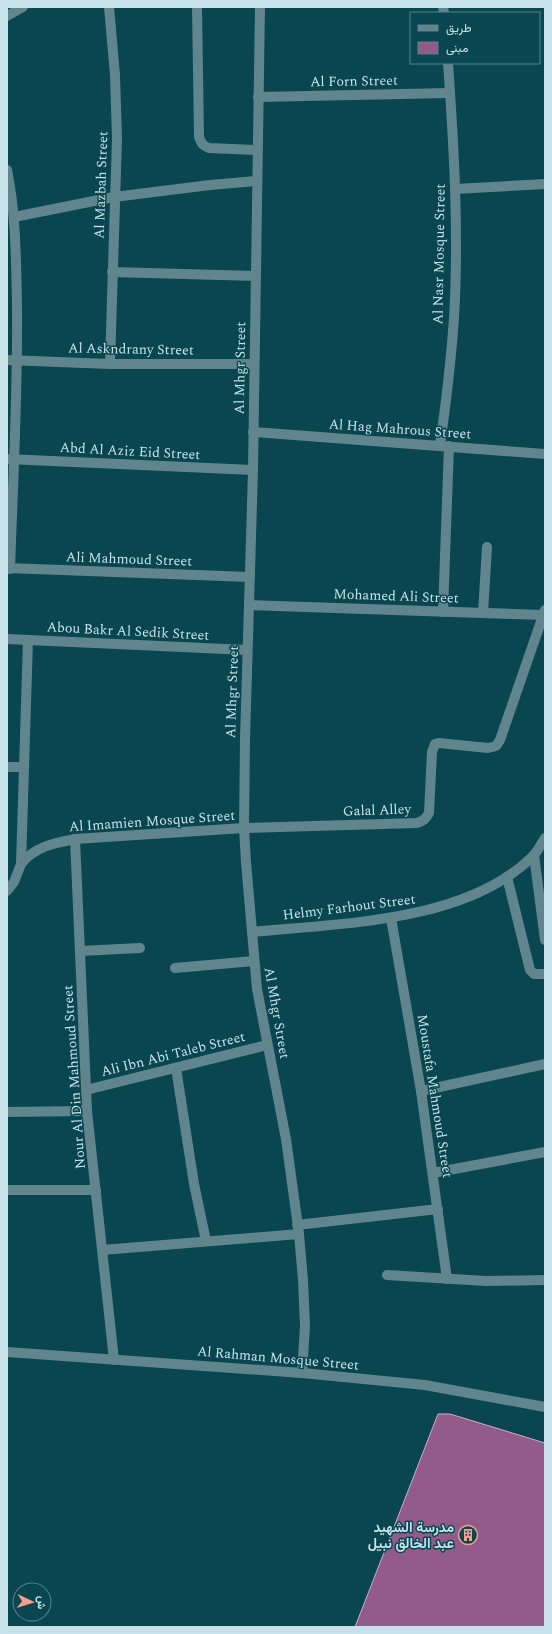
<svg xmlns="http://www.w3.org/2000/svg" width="552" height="1634" font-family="Spectral,Vazirmatn,serif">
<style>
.building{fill:#925b8a;stroke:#d0abca}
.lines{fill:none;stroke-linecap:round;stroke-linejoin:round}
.minor{stroke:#60858d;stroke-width:10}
.labels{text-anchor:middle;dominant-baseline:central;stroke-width:3;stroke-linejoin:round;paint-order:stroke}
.street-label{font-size:14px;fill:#c7e2e8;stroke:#094650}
.poi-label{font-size:14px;font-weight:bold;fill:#c7e2e8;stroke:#094650;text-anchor:end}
</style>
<rect width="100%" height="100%" fill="#094650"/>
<polygon class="building" points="438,1414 450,1414 545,1443 545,1627 355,1627"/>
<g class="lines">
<g class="minor">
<polyline points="109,7 115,75 117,138 110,364"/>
<path d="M 197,7 L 199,137 C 201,143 203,146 209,148 L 258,150"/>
<polyline points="260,7 253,470 245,739 244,828 246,862 257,989 286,1139 299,1234 303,1280 305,1326 302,1373"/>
<polyline points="443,7 444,13"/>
<polyline points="7,16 23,7"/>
<polyline points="258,97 450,93"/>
<path d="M 7,170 C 16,214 16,260 17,305 C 18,393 13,481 10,569"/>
<polyline points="455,189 545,184"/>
<polyline points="14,217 114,197 210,185 257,181"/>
<polyline points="112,272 256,276"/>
<polyline points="7,360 110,364 254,364"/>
<polyline points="253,432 545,454"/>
<path d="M 440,445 C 446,403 451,361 454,318 C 459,234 454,148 448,63"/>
<polyline points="7,459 253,470"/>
<polyline points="7,568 250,577"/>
<polyline points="249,605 543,615"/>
<polyline points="443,612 449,446"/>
<polyline points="483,613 487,547"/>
<polyline points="7,639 247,650"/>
<polyline points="7,767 24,767"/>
<polyline points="75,839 87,1111 114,1360"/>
<polyline points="534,855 545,940"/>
<path d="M 21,864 C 34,847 54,843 75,839 L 244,828 L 417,823 C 423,821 426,819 429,813 L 432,752 L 435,744 L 439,743 L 488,748 L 496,746 L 500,740 L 545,610"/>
<polyline points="507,877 530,970 534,974 545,974"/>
<polyline points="7,891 14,882 21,864 28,640"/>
<polyline points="391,918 421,1091 447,1279"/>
<path d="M 252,932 C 341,923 466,923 533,856 C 538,851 541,844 545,838"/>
<polyline points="80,951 140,948"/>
<polyline points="175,968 254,961"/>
<polyline points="176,1068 194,1184 206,1241"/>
<polyline points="86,1090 267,1045"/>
<polyline points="421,1091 545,1064"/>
<polyline points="7,1112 87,1111"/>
<polyline points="433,1173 545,1152"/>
<polyline points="7,1190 96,1190"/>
<polyline points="297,1225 438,1209"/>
<polyline points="102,1250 299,1234"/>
<polyline points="387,1275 486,1281 545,1280"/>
<polyline points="7,1352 302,1373 425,1385 545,1407"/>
</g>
</g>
<defs>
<g id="building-ring" transform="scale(1)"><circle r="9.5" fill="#094650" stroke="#f49d8c" stroke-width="1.5"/><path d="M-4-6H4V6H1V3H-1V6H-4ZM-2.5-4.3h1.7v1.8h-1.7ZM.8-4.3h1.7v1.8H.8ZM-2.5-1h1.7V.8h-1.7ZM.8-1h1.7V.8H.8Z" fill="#f49d8c"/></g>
</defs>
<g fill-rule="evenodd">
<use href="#building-ring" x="468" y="1535"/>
</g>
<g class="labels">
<g class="street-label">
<text transform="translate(354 81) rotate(-1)">Al Forn Street</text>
<text transform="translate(101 185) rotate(-88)">Al Mazbah Street</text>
<text transform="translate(439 254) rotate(-89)">Al Nasr Mosque Street</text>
<text transform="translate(131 349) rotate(1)">Al Askndrany Street</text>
<text transform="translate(240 368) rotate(-89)">Al Mhgr Street</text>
<text transform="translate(400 429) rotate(4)">Al Hag Mahrous Street</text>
<text transform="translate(130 451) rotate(3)">Abd Al Aziz Eid Street</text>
<text transform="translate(129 559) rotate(2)">Ali Mahmoud Street</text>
<text transform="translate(396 596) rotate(2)">Mohamed Ali Street</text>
<text transform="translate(128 631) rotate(3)">Abou Bakr Al Sedik Street</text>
<text transform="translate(232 692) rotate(-88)">Al Mhgr Street</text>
<text transform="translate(377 810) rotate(-2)">Galal Alley</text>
<text transform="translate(152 821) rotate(-4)">Al Imamien Mosque Street</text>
<text transform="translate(349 907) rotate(-7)">Helmy Farhout Street</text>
<text transform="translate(277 1013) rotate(80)">Al Mhgr Street</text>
<text transform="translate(173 1054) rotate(-14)">Ali Ibn Abi Taleb Street</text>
<text transform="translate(74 1077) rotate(-94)">Nour Al Din Mahmoud Street</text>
<text transform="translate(435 1096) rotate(81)">Moustafa Mahmoud Street</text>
<text transform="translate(278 1358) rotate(5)">Al Rahman Mosque Street</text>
</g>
<g class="poi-label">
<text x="454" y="1527">مدرسة الشهيد<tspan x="454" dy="16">عبد الخالق نبيل</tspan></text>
</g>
</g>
<rect width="552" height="1634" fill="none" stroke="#c7e2e8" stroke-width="16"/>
<rect x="410" y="12" width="130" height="52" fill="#094650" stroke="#55848d"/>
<rect x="418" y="25" width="20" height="6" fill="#60858d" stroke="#55848d"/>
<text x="446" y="32" font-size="12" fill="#c7e2e8">طريق</text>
<rect x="418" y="42" width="20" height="12" fill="#925b8a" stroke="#55848d"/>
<text x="446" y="52" font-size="12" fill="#c7e2e8">مبنى</text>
<g transform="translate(32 1602) rotate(94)"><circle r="19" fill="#094650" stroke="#55848d"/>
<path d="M0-3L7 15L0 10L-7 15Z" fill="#f49d8c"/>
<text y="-6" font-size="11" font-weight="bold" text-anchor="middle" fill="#c7e2e8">ش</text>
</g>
</svg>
